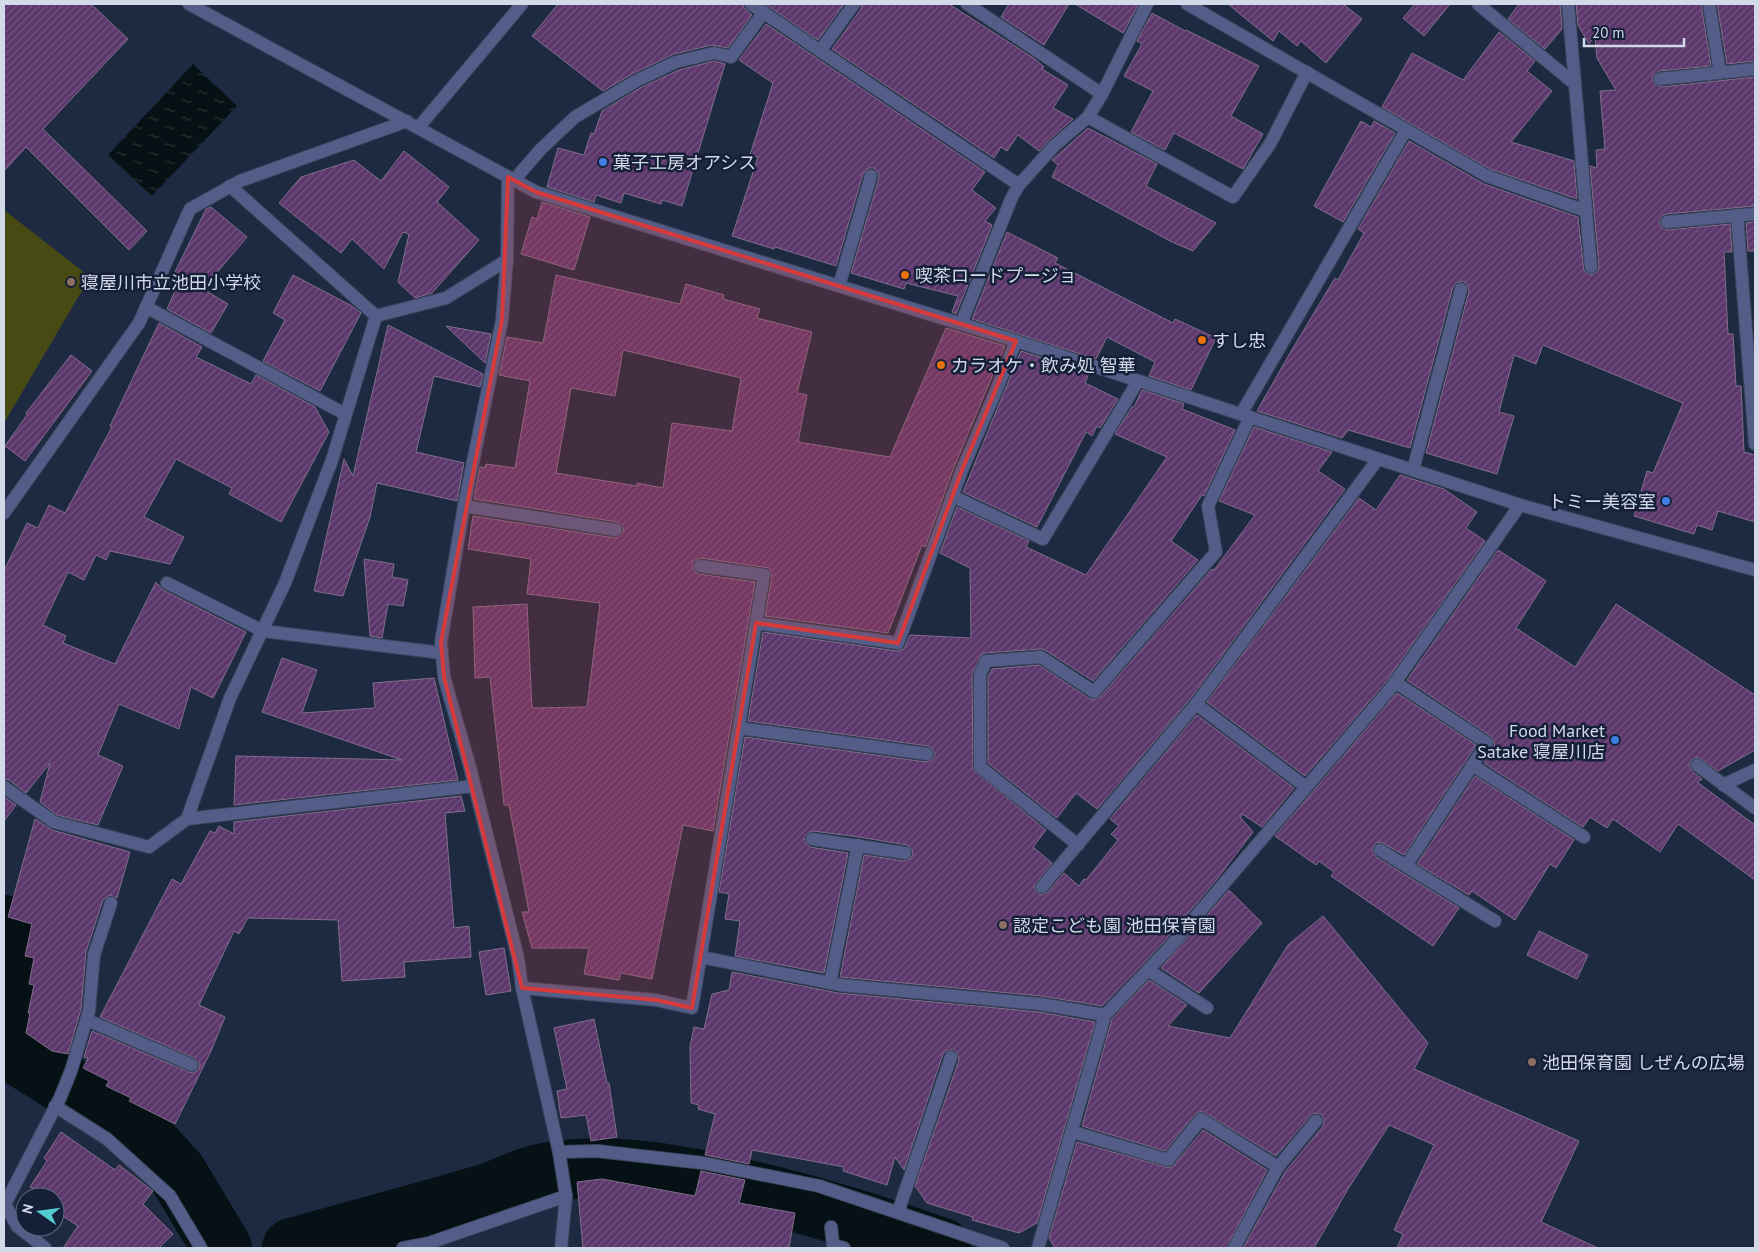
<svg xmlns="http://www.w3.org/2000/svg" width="1759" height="1252" font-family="'PT Sans','Noto Sans JP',sans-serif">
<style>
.grass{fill:#484a14}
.park{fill:url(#park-tufts)}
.water{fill:url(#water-ripples)}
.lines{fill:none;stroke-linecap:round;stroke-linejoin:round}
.river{stroke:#051114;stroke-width:60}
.building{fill:url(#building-hatch);stroke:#816e8a;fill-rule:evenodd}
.service-casing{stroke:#3b465d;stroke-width:14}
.minor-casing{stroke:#3b465d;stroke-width:14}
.service{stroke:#545d88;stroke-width:12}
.minor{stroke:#545d88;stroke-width:12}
.marked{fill:#d63a3b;fill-opacity:0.2;stroke:#d63a3b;stroke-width:4;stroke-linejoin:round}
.shop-dot{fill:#3f7fe0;stroke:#152038;stroke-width:2}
.food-dot{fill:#e8710a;stroke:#152038;stroke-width:2}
.education-dot{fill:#8d6e63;stroke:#152038;stroke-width:2}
.labels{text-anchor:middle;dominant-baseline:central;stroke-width:5;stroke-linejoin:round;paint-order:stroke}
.poi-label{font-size:18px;fill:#d2daea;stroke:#152038;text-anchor:start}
</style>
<defs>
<pattern id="park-tufts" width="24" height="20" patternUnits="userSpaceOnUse" patternTransform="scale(1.25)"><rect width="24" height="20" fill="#484a14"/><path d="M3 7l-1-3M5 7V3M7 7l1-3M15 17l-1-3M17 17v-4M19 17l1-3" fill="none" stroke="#626436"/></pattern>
<pattern id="water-ripples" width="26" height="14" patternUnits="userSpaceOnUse" patternTransform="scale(1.25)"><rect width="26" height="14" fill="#051114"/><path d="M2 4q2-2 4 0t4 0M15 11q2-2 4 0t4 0" fill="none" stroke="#293336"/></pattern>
<pattern id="building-hatch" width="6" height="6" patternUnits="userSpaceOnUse" patternTransform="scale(1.25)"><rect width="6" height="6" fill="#5c376c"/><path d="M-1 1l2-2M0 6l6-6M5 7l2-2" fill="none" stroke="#725381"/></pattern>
</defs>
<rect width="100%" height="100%" fill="#1e2a42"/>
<polygon class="grass" points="4,210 90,277 4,423"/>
<polygon class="park" points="4,958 11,972 4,993"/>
<polygon class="water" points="193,64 237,106 152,196 108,155"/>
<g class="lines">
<g class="river">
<path d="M 4,925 C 28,971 17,1000 8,1049 L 127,1123 L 147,1140 L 177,1173 L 222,1248"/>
<path d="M 292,1248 C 356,1230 421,1213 485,1194 C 505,1188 524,1176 545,1173 C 604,1162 663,1172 721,1184 C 796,1200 869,1222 942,1248"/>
</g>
</g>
<g class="building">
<polygon points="4,4 91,4 128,39 43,129 147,231 129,250 26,147 4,171"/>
<polygon points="558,4 743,4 744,8 752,15 728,48 712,45 674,54 632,74 603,91 532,36"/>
<polygon points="765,4 844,4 818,40"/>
<polygon points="862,4 949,4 1035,59 1044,67 1042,69 1068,85 1053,108 1073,119 1049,140 1039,151 1018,135 1007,151 1001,147 994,158 832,49 861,9"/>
<polygon points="1009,4 1069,4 1044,45 1001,17"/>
<polygon points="1075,4 1136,4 1138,5 1123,33"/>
<polygon points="1228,4 1343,4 1362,19 1326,63 1301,41 1297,46 1279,31 1273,41"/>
<polygon points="1415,4 1450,4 1424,36 1403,18"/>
<polygon points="1519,4 1560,4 1562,29 1545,49 1508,19"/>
<polygon points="1576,4 1701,4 1711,66 1659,71 1652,76 1654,84 1661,87 1755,77 1755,206 1666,214 1662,216 1659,222 1661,227 1667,230 1730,224 1732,252 1724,252 1728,334 1733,334 1736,386 1741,386 1744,452 1755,455 1755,522 1718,511 1712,530 1697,525 1694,534 1634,516 1647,471 1653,473 1683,403 1543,345 1536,364 1514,355 1499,412 1514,416 1497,474 1426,453 1469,291 1467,284 1463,281 1456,283 1453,287 1410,448 1348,430 1342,438 1257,411 1290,353 1335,278 1338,280 1364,233 1358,229 1409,141 1484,184 1578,217 1584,271 1591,275 1598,271 1599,266 1590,166 1597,168 1596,150 1605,149 1600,91 1616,90 1597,58 1595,36 1589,44 1578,25"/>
<polygon points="1717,4 1755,4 1755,61 1727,64"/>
<polygon points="1152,13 1185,31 1186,30 1259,66 1231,116 1263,134 1243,169 1174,133 1165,150 1131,132 1153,91 1124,76 1142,44 1137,41"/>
<polygon points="766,24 985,172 972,190 996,208 985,221 992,225 956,314 952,312 958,296 906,283 904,289 851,273 879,178 879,174 874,168 869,168 863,174 836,266 775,247 774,249 732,236 758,157 750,155 773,83 739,60"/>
<polygon points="1499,32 1535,61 1527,71 1552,91 1511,142 1574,161 1577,199 1490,169 1382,107 1412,53 1463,80"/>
<polygon points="714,61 725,64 682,206 662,200 661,204 624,193 621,203 596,195 594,202 547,187 558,148 584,155 591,133 594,134 602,111 640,88 679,70"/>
<polygon points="1361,121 1371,127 1374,121 1395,133 1343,222 1314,206"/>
<polygon points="1088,128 1157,164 1146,186 1216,223 1193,251 1172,242 1052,177 1058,165 1052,160"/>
<polygon points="404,151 449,187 437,202 479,240 432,293 415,298 398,282 409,234 403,232 384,269 352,239 341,253 279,203 301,177 354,160 381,181"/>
<polygon points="542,202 590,217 574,270 521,254 532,217 537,219"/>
<polygon points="211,207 247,237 203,289 228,304 211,333 167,309 180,280 173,276 206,209"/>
<polygon points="1755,222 1755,251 1748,251 1746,223"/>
<polygon points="1007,232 1058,258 1055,263 1173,323 1175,319 1216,338 1191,390 1149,376 1155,362 1107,337 1096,359 972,319"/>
<polygon points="293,275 352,306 361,313 320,391 263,361 285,320 273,313"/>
<path d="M 556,275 L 680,304 L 686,284 L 724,295 L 723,299 L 760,309 L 757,318 L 812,332 L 797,393 L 807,395 L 798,442 L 890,457 L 946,328 L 1005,346 L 954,467 L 925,547 L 922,545 L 888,633 L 765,616 L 772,576 L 769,568 L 701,558 L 693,561 L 693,569 L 698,574 L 755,582 L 713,831 L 683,825 L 652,979 L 621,973 L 619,980 L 584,974 L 589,948 L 532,948 L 522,912 L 529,912 L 509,805 L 504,805 L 490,677 L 475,678 L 473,607 L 527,604 L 532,708 L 587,707 L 600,603 L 527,594 L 531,559 L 468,549 L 473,516 L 615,538 L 619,537 L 624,532 L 623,527 L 617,522 L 474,499 L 480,467 L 485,468 L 486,464 L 515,468 L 530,381 L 499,375 L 507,337 L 543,343 ZM 623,350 L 741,378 L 732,431 L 672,423 L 663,488 L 637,483 L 637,486 L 556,473 L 571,388 L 615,396 Z"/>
<polygon points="159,323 202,347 196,357 251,384 256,375 315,407 329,432 281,522 229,494 232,488 176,459 144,517 184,537 170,564 110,551 106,560 96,555 84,580 68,572 43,625 66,636 63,643 115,664 156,582 163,590 246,632 213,698 191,687 179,729 119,704 98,755 123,766 98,825 57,815 40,802 50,763 26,793 9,780 4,779 4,571 27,523 38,528 49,505 65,513 112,427 110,426"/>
<polygon points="388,325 483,374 480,387 434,376 416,452 464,463 457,501 377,483 370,517 343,596 314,591 344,459 353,476"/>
<polygon points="446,326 491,334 485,363"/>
<polygon points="1021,351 1089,373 1085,383 1118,399 1100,428 1097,426 1092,436 1086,432 1037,527 963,492"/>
<polygon points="71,355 92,371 25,461 5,446 27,415 26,413"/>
<polygon points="1142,390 1184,404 1182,409 1235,430 1204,496 1202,495 1171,541 1198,560 1093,681 1045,650 1041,649 985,653 981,655 972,675 973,770 1046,830 1033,847 1052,863 1034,885 1035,890 1041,895 1048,892 1064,873 1079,886 1084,879 1086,880 1118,840 1111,834 1119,826 1110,819 1197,715 1294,788 1262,827 1242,814 1240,817 1253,832 1217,879 1162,944 1102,1006 1041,996 840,977 864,855 904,861 911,858 913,854 912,850 907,845 859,837 813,831 809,832 804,837 805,842 810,847 848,853 824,973 735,956 740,921 725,919 729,894 719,892 745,737 926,762 933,759 935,755 932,748 928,746 748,721 763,632 897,651 904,649 910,635 971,638 970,568 940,553 957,507 1029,541 1026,547 1086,575 1167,457 1115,434 1132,407 1134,407"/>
<polygon points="1254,427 1332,452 1318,471 1345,489 1190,699 1097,809 1076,793 1057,818 988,763 988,677 992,669 1039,665 1090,699 1094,700 1100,697 1212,569 1214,570 1255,515 1219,501"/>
<polygon points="1400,475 1444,489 1477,512 1466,528 1485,541 1385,683 1305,776 1207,702 1359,498 1376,510"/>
<polygon points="1498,550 1546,581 1516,628 1575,667 1616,604 1755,695 1755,750 1718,771 1698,757 1691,760 1689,765 1692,771 1702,779 1697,782 1755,825 1755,880 1678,824 1660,852 1613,819 1607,828 1590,817 1583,827 1484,763 1495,744 1492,737 1407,680"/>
<polygon points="364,559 394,564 392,577 408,580 403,606 388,604 382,638 370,636"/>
<polygon points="282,658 317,670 302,713 375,708 373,683 434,678 458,780 234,805 236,756 402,760 262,712"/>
<polygon points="1397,693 1476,745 1404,855 1381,842 1376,843 1372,849 1376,857 1459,908 1433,946 1331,876 1334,872 1319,861 1316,865 1275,836"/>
<polygon points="1475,776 1574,840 1556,868 1550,864 1515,920 1472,891 1469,895 1417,864"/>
<polygon points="461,796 465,811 445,813 454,928 469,926 471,957 404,962 405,977 342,981 338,920 248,918 239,934 234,931 199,1005 225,1017 211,1051 175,1124 129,1101 131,1098 106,1086 109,1081 83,1068 88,1058 84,1057 92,1031 189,1072 193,1073 199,1069 200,1064 195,1058 100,1017 172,879 181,884 210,831 215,833 219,826 234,834 234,822"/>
<polygon points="4,797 16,805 4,821"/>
<polygon points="35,819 52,830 130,852 117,898 110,895 103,900 86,952 81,1009 68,1054 52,1051 26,1033 30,1013 28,1013 34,985 29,984 34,958 25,956 32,924 8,917"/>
<polygon points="1229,890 1262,923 1199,993 1161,968"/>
<polygon points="1323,916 1428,1043 1414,1069 1579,1141 1541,1222 1598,1248 1397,1248 1403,1234 1394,1230 1434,1145 1389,1125 1348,1189 1314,1248 1243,1248 1285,1172 1323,1126 1324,1119 1321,1114 1314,1113 1310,1116 1276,1156 1202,1111 1195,1114 1165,1151 1082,1126 1112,1019 1149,980 1187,1005 1168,1026 1230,1038 1288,945"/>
<polygon points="1539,931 1588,955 1577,979 1527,955"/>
<polygon points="504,948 511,991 486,995 479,952"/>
<polygon points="732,972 838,993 1039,1012 1095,1022 1037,1223 1019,1233 972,1220 973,1217 927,1203 915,1186 959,1060 957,1052 953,1049 946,1051 943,1054 904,1170 895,1157 887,1185 843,1171 844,1167 752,1150 749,1164 705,1155 715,1114 698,1109 699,1105 691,1103 690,1047 694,1027 704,1029 712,994 729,990"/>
<polygon points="594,1019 607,1083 609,1083 617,1137 591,1141 586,1115 561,1118 557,1091 567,1089 554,1028"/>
<polygon points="1203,1130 1267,1170 1226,1248 1055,1248 1049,1238 1077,1142 1170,1168 1174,1165"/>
<polygon points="61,1132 115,1170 119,1165 153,1191 143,1204 173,1234 159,1248 63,1248 78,1226 55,1211 55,1197 29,1197 34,1189 30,1187 47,1161 44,1158"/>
<polygon points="701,1171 745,1180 739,1203 795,1213 789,1248 583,1248 577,1182 602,1179 695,1196"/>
</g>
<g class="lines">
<g class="service-casing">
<g id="service">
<polyline points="418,128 522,4"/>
<polyline points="514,180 541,149 575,117 636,81 676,62 714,53 731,57 764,12"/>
<polyline points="230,186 376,316"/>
<polyline points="839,286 871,176"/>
<polyline points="146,307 345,414"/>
<polyline points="952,496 1043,539 1138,381"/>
<polyline points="464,506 616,530"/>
<polyline points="167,583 263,631 442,653"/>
<polyline points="1395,682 1487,743 1406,866"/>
<polyline points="739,728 927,754"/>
<polyline points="1472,765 1584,837"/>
<polyline points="1697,765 1755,808"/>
<polyline points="1723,785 1755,770"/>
<polyline points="187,819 230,698 285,583 332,460 376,316 446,298 507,260"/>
<polyline points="812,839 905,853"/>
<polyline points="1078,845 980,767 980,675 986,661 1041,657 1094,692 1216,552 1208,506 1250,417"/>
<polyline points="1380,850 1495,921"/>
<polyline points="1148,970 1207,1008"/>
<polyline points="830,983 858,845"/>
<polyline points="87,1020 192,1065"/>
<polyline points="55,1106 107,1139 170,1196 201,1248"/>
<polyline points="898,1212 951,1057"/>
<polyline points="831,1227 833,1245 844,1248"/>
<polyline points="45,1248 17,1226 5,1204 60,1098 71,1071 89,1011 94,955 111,903"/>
</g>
</g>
<g class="minor-casing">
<g id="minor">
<polyline points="189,4 536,192 1016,341 1520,505 1755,570"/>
<polyline points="751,4 1019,185"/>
<polyline points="967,4 1102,94"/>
<polyline points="1187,4 1487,176 1586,211"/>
<polyline points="1478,4 1575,84"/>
<polyline points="1568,4 1591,267"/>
<polyline points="1709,4 1720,73"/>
<polyline points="820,51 854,4"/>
<polyline points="1660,79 1755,69"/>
<polyline points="1088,117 1233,197 1270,144 1307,72"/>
<polyline points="508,177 507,260 502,320 464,506 441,642 444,677 469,764 518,958 522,988 559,1152 566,1196 561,1248"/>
<polyline points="1737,215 1755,444"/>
<polyline points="1667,222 1755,214"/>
<polyline points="961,324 1012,197 1019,185 1054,146 1088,117 1102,94 1147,4"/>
<polyline points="1241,414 1406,130"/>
<polyline points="1413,470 1461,289"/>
<polyline points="4,513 139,323 190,209 240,181 407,121"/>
<polyline points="756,623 898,643 962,470 996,391 1016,341"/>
<polyline points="1196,704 1306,787"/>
<polyline points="4,787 54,822 149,847 187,819 474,786"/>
<polyline points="1042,887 1196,704 1378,459"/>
<polyline points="701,957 840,985 1040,1004 1105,1015 1038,1248"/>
<polyline points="522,988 656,1000 692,1008 764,575 700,566"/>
<polyline points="1105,1015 1168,949 1391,688 1520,505"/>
<polyline points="1073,1132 1168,1160 1201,1119 1278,1167"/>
<polyline points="559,1152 597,1151 703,1163 819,1186 1003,1248"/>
<polyline points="403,1248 429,1243 566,1196"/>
<polyline points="1234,1248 1278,1167 1316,1121"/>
</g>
</g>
<use href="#service" class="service"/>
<use href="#minor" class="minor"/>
</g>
<path class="marked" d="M 508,177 L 536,192 L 1016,341 L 962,470 L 898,643 L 756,623 L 692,1008 L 656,1000 L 522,988 L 444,677 L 441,642 L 502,320 Z"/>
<g class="shop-dot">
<circle cx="603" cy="162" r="5"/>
<circle cx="1666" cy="501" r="5"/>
<circle cx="1615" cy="740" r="5"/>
</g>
<g class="food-dot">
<circle cx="905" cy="275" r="5"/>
<circle cx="1202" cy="340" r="5"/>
<circle cx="941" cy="365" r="5"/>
</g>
<g class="education-dot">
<circle cx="71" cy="282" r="5"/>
<circle cx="1003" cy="925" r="5"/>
<circle cx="1532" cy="1062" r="5"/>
</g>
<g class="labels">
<g class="poi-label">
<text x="613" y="162">菓子工房オアシス</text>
<text x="915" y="275">喫茶ロードプージョ</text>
<text x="81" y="282">寝屋川市立池田小学校</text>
<text x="1212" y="340">すし忠</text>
<text x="951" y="365">カラオケ・飲み処 智華</text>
<text x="1656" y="501" text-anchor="end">トミー美容室</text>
<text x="1605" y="730" text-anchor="end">Food Market<tspan x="1605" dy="21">Satake 寝屋川店</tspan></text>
<text x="1013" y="925">認定こども園 池田保育園</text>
<text x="1542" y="1062">池田保育園 しぜんの広場</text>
</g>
</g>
<rect width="1759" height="1252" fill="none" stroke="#d2daea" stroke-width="10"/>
<g transform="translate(40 1212) rotate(284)"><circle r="24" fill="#152038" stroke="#616a7f"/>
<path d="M0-4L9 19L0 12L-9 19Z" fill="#51ccd1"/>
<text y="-8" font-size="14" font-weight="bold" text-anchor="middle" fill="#d2daea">N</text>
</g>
<path d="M1584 38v8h100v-8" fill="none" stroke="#d2daea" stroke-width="2.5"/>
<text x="1592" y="38" font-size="15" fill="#d2daea" stroke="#152038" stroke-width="4" paint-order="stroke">20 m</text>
</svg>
